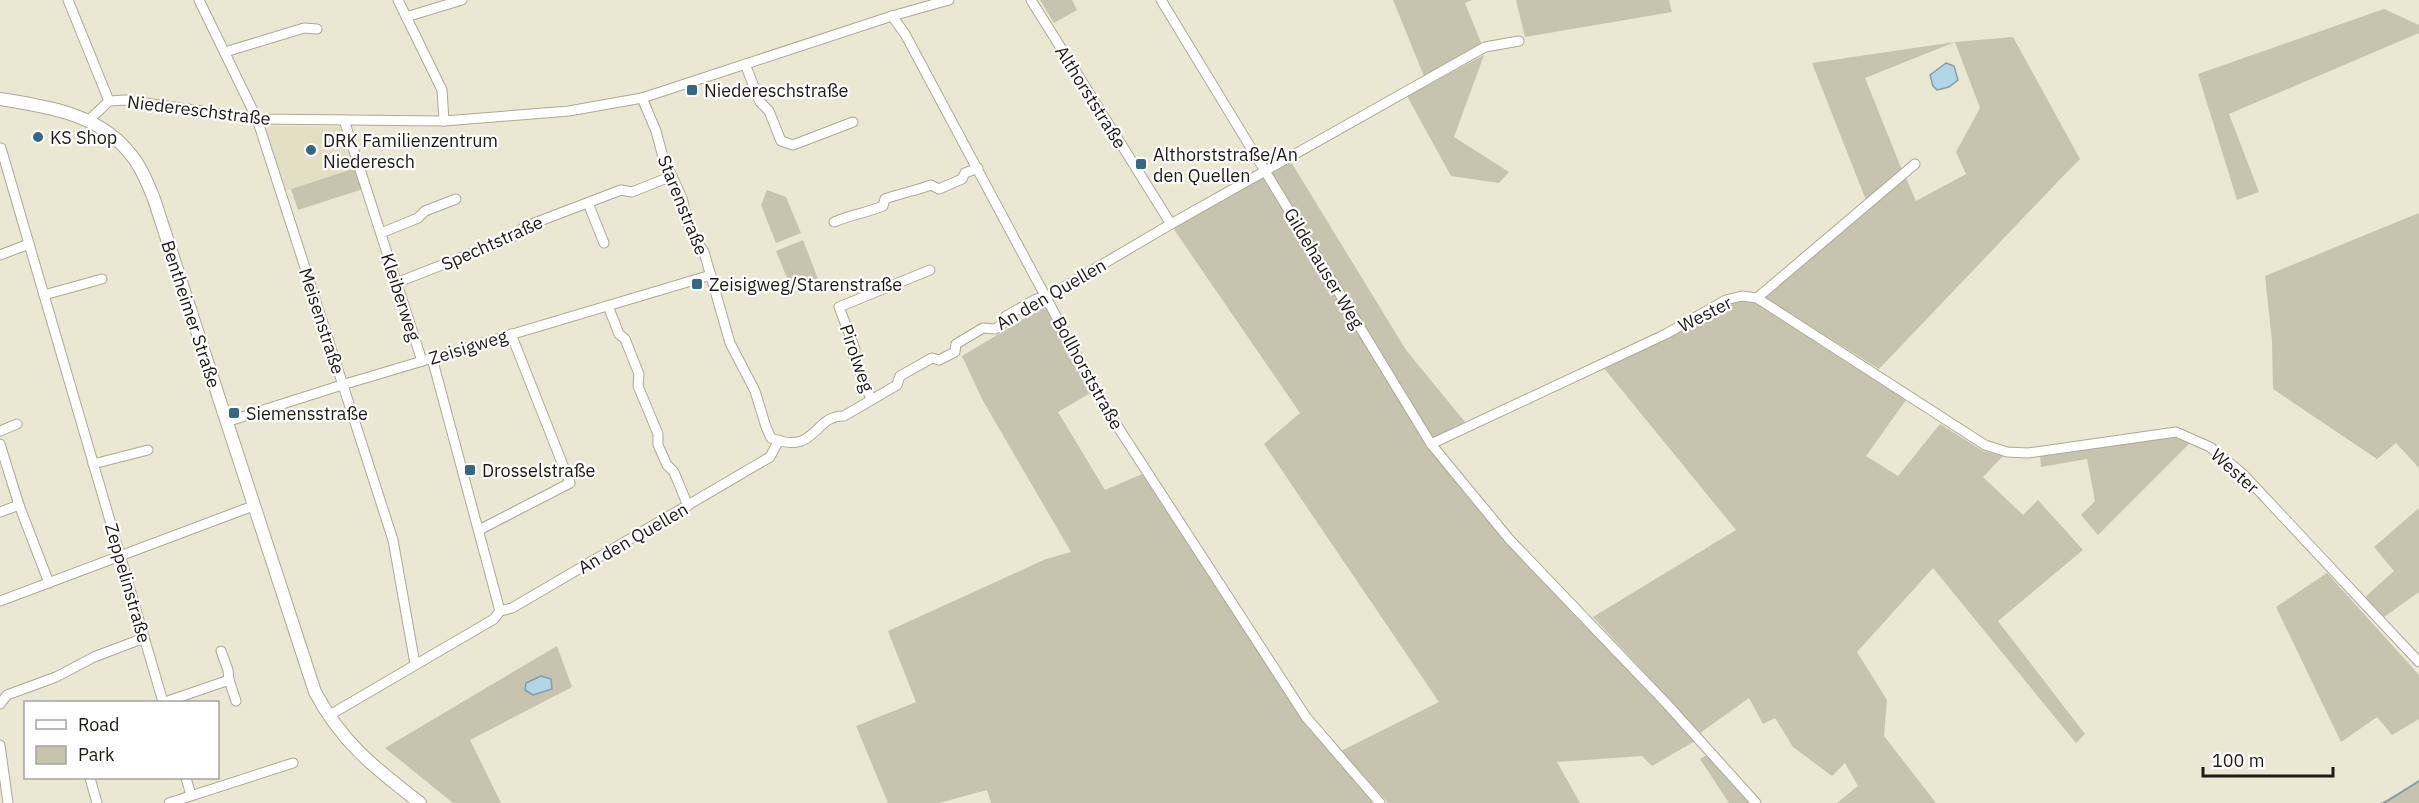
<svg xmlns="http://www.w3.org/2000/svg" width="2419" height="803" font-family="'IBM Plex Sans',sans-serif">
<style>
.built{fill:#e3dfc2}
.green{fill:#c6c3ae}
.water{fill:#b2d5e8;stroke:#859da8;stroke-width:1.5}
.lines{fill:none;stroke-linecap:round;stroke-linejoin:round}
.stream{stroke:#859da8;stroke-width:2}
.minor-casing{stroke:#aca995;stroke-width:11}
.secondary-casing{stroke:#aca995;stroke-width:14}
.minor{stroke:#fff;stroke-width:9}
.secondary{stroke:#fff;stroke-width:12}
.poi-dot{fill:#326984;stroke:#fff;stroke-width:2}
.labels{text-anchor:middle;dominant-baseline:central;stroke-width:4.5;stroke-linejoin:round;paint-order:stroke}
.poi-label{font-size:18px;fill:#1c1b13;stroke:#fff;text-anchor:start}
.street-label{font-size:18px;fill:#1c1b13;stroke:#fff}
</style>
<rect width="100%" height="100%" fill="#eae7d2"/>
<polygon class="built" points="270,126 338,127 344,131 356,168 284,191 265,132"/>
<g class="green">
<polygon points="1040,0 1072,0 1077,10 1054,23"/>
<polygon points="1393,0 1472,0 1465,3 1482,45 1424,76"/>
<polygon points="1516,0 1669,0 1672,12 1525,37"/>
<polygon points="2384,9 2419,25 2419,33 2229,114 2259,192 2237,200 2198,74"/>
<polygon points="2013,37 2080,159 2068,171 1879,369 1764,297 1906,178 1916,201 1966,174 1956,152 1980,108 1955,42 1865,78 1902,170 1866,200 1812,63 1955,42"/>
<polygon points="1484,55 1454,137 1509,172 1499,183 1451,176 1407,96"/>
<polygon points="1291,162 1406,350 1465,422 1433,438 1271,174"/>
<polygon points="356,168 363,189 298,210 291,189"/>
<polygon points="1264,177 1430,448 1508,545 1695,741 1652,766 1642,756 1557,762 1580,803 1388,803 1341,751 1439,702 1264,444 1300,413 1173,228"/>
<polygon points="767,190 786,197 801,233 776,243 761,205"/>
<polygon points="2419,213 2419,468 2396,443 2377,459 2273,389 2272,341 2265,276"/>
<polygon points="803,240 818,279 792,290 776,251"/>
<polygon points="1742,300 1756,303 1906,400 1866,456 1898,476 1940,424 1983,451 2003,456 1983,477 2023,515 2038,500 2083,550 1998,621 2085,734 2076,743 1933,568 1857,652 1887,700 1884,736 1936,803 1837,803 1858,786 1845,763 1832,776 1793,747 1775,718 1763,724 1749,698 1700,733 1593,617 1736,530 1603,367 1725,304"/>
<polygon points="1047,305 1092,392 1058,412 1105,490 1142,474 1306,717 1375,803 991,803 987,790 939,803 888,803 856,726 916,702 888,631 1046,559 1071,552 982,399 962,356"/>
<polygon points="2174,437 2190,443 2098,535 2081,515 2095,501 2087,459 2041,467 2040,455"/>
<polygon points="2419,508 2419,592 2384,617 2364,598 2394,571 2374,547"/>
<polygon points="2327,573 2419,675 2419,719 2392,735 2377,717 2341,742 2276,607"/>
<polygon points="557,646 572,687 470,740 501,803 453,803 385,748"/>
<polygon points="1707,755 1750,803 1729,803 1700,759"/>
<polygon points="2419,782 2419,803 2380,803"/>
</g>
<g class="water">
<polygon points="1946,63 1954,66 1958,80 1949,87 1937,90 1933,86 1930,75"/>
<polygon points="541,676 551,679 552,689 533,695 525,690 526,683"/>
</g>
<g class="lines">
<polyline class="stream" points="2384,803 2419,781"/>
<g class="minor-casing">
<g id="minor">
<polyline points="68,0 109,101"/>
<polyline points="199,0 257,119 393,540 415,664"/>
<polyline points="398,0 442,90 444,121"/>
<polyline points="1031,0 1171,224"/>
<polyline points="1161,0 1431,444 1510,540 1666,703 1756,803"/>
<polyline points="892,16 905,34 1103,404 1306,717 1380,803"/>
<polyline points="406,17 462,0"/>
<polyline points="225,52 304,28 317,29"/>
<polyline points="745,64 760,102 769,111 781,141 793,145 853,122"/>
<path d="M 642,98 L 656,131 L 663,157 L 682,198 L 690,231 L 704,252 L 730,343 L 755,391 L 766,427 L 771,438 C 817,456 813,415 844,416 L 897,385 L 900,376 L 932,358 L 939,360 L 955,352 L 956,344 L 983,328 L 995,329 L 1004,323 L 1006,316 L 1036,299 L 1047,297 L 1171,224 L 1485,47 L 1519,41"/>
<polyline points="344,120 422,361"/>
<polyline points="88,121 109,101 125,100 257,119 444,121 569,111 642,98 892,16 949,0"/>
<polyline points="1,148 163,702"/>
<polyline points="588,203 604,243"/>
<path d="M 834,222 C 850,215 866,213 883,206 L 885,199 C 901,193 915,191 931,185 L 939,189 L 962,179 L 965,173 L 978,168"/>
<polyline points="381,233 418,218 425,211 456,199"/>
<polyline points="0,255 29,244"/>
<polyline points="396,283 513,237 524,227 621,190 632,192 672,176"/>
<polyline points="44,295 102,279"/>
<polyline points="1757,298 1915,164"/>
<polyline points="608,306 619,334 625,339 639,374 638,386 658,434 658,445 667,465 674,472 688,506"/>
<polyline points="432,358 500,611"/>
<polyline points="871,399 854,358 855,349 839,307 930,270"/>
<polyline points="226,422 342,385 711,275"/>
<polyline points="0,431 17,424"/>
<polyline points="0,444 19,505 49,583"/>
<polyline points="1431,444 1666,334 1726,300 1742,296 1757,298 1985,445 2007,452 2028,453 2176,432 2210,447 2243,474 2419,662"/>
<polyline points="93,464 148,450"/>
<polyline points="0,512 19,505"/>
<polyline points="479,530 570,483 511,334"/>
<polyline points="0,601 253,506"/>
<polyline points="221,651 228,670 229,680"/>
<polyline points="165,702 229,680 236,701"/>
<polyline points="0,704 7,695 56,677 94,657 144,638"/>
<polyline points="328,716 494,619 500,611 512,608 770,457 779,440"/>
<polyline points="0,745 8,803"/>
<polyline points="90,778 97,803"/>
<polyline points="186,778 191,795"/>
<polyline points="169,803 293,763"/>
</g>
</g>
<g class="secondary-casing">
<path id="secondary" d="M 0,99 C 44,106 96,113 127,150 C 140,164 147,182 154,199 L 315,692 C 342,743 375,768 420,803"/>
</g>
<use href="#minor" class="minor"/>
<use href="#secondary" class="secondary"/>
</g>
<g class="poi-dot">
<rect x="686" y="84" width="12" height="12" rx="3"/>
<circle cx="38" cy="137" r="6"/>
<circle cx="311" cy="150" r="6"/>
<rect x="1135" y="158" width="12" height="12" rx="3"/>
<rect x="691" y="278" width="12" height="12" rx="3"/>
<rect x="228" y="407" width="12" height="12" rx="3"/>
<rect x="464" y="464" width="12" height="12" rx="3"/>
</g>
<g class="labels">
<g class="poi-label">
<text x="704" y="90">Niedereschstraße</text>
<text x="50" y="137">KS Shop</text>
<text x="323" y="140">DRK Familienzentrum<tspan x="323" dy="21">Niederesch</tspan></text>
<text x="1153" y="154">Althorststraße/An<tspan x="1153" dy="21">den Quellen</tspan></text>
<text x="709" y="284">Zeisigweg/Starenstraße</text>
<text x="246" y="413">Siemensstraße</text>
<text x="482" y="470">Drosselstraße</text>
</g>
<g class="street-label">
<text transform="translate(1091 97) rotate(58)">Althorststraße</text>
<text transform="translate(199 110) rotate(7)">Niedereschstraße</text>
<text transform="translate(683 205) rotate(68)">Starenstraße</text>
<text transform="translate(492 243) rotate(-24)">Spechtstraße</text>
<text transform="translate(1324 268) rotate(59)">Gildehauser Weg</text>
<text transform="translate(1051 294) rotate(-30)">An den Quellen</text>
<text transform="translate(401 297) rotate(72)">Kleiberweg</text>
<text transform="translate(191 314) rotate(72)">Bentheimer Straße</text>
<text transform="translate(1705 314) rotate(-27)">Wester</text>
<text transform="translate(322 321) rotate(72)">Meisenstraße</text>
<text transform="translate(468 347) rotate(-17)">Zeisigweg</text>
<text transform="translate(857 358) rotate(71)">Pirolweg</text>
<text transform="translate(1088 373) rotate(61)">Bollhorststraße</text>
<text transform="translate(2235 471) rotate(42)">Wester</text>
<text transform="translate(633 538) rotate(-30)">An den Quellen</text>
<text transform="translate(128 583) rotate(74)">Zeppelinstraße</text>
</g>
</g>
<rect x="24" y="701" width="195" height="78" fill="#ffffff" stroke="#a4a4a1" stroke-width="1.5"/>
<rect x="36" y="720" width="30" height="9" fill="#ffffff" stroke="#a4a4a1" stroke-width="1.5"/>
<text x="78" y="731" font-size="18" fill="#1c1b13">Road</text>
<rect x="36" y="746" width="30" height="18" fill="#c6c3ae" stroke="#a4a4a1" stroke-width="1.5"/>
<text x="78" y="761" font-size="18" fill="#1c1b13">Park</text>
<path d="M2203 767v9h130v-9" fill="none" stroke="#1c1b13" stroke-width="3"/>
<text x="2212" y="767" font-size="18" fill="#1c1b13" stroke="#ffffff" stroke-width="4.5" paint-order="stroke">100 m</text>
</svg>
